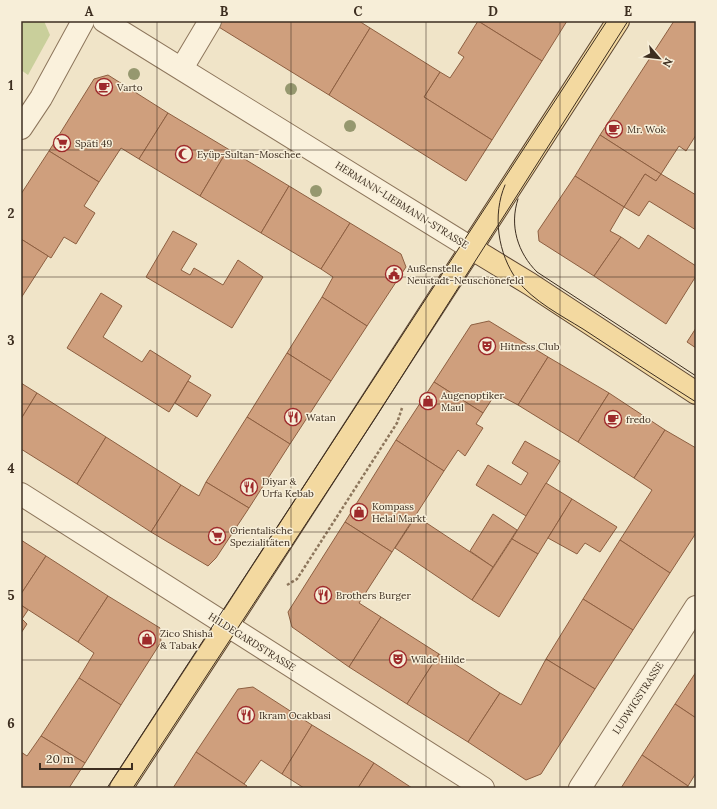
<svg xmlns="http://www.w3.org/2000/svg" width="717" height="809" font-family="Lora,serif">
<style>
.green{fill:#c9cf9b}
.building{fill:#cf9f7d;stroke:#8d5f41}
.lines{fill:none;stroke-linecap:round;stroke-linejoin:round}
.minor-casing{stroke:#8d765c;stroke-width:24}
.major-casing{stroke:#5b4430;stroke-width:24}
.path{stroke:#8d765c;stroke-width:2.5;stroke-dasharray:3 2;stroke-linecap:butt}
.minor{stroke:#faf1dc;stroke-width:22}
.major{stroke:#f3d9a0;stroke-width:22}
.tram{stroke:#3d2e20;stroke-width:1}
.tree{fill:#96986f}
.grid{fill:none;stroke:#3d2e20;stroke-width:1;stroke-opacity:0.55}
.labels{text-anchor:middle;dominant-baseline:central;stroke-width:3;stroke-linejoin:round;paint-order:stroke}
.poi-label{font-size:10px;fill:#3d2e20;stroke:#f7eed8;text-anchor:start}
.street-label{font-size:10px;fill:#3d2e20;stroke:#f7eed8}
.neatline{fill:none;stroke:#3d2e20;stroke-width:1.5}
.grid-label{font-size:13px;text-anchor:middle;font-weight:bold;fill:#3d2e20}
</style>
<rect width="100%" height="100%" fill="#f0e4c8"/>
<polygon class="green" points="21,21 44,21 50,35 28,75 21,70"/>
<g class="building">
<polygon points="209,21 359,21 370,28 329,95"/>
<polygon points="478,21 567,21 542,61"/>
<polygon points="478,21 542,61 492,140 424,97 440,72 450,78 464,57 458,53"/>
<polygon points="674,21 696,21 696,135 686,151 679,146 661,174 600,135"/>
<polygon points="370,28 440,72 424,97 492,140 466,181 329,95"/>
<polygon points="108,75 168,113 139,159 121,148 99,182 49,151 94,79"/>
<polygon points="168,113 228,149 200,196 139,159"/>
<polygon points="600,135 661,174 656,181 645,174 624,207 575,176"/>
<polygon points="228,149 289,186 261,233 200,196"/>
<polygon points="49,151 99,182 84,206 95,213 76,244 64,237 51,258 21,239 21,194"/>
<polygon points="645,174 656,181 661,174 696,195 696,230 649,201 639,216 624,207"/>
<polygon points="575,176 624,207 610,231 621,237 594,276 539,241 538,231"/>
<polygon points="289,186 350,223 321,269 261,233"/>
<polygon points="350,223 401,254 406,267 367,326 322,297 333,277 321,269"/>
<polygon points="173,231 197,244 181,270 190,275 194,268 223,285 238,260 263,277 232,328 146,277"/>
<polygon points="648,235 696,266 696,276 666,324 594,276 621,237 639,249"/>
<polygon points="21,239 48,256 21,298"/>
<polygon points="101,293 122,306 103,337 142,362 150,350 191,376 169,412 67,348"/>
<polygon points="322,297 367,326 331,381 287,353"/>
<polygon points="489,321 548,357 518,405 503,397 492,399 483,413 434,382 471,325"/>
<polygon points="696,328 696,348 687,342"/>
<polygon points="287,353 331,381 290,444 247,417"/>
<polygon points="548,357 609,393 578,442 518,405"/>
<polygon points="188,381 211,395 197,417 175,403"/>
<polygon points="434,382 483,413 476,424 483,428 465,456 458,450 444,471 396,440"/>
<polygon points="21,383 37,393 21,419"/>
<polygon points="37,393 106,437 77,484 21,449 21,419"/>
<polygon points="609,393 665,430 634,478 578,442"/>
<polygon points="247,417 290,444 249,508 206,482"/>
<polygon points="665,430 696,448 696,533 670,573 620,540 652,490 634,478"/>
<polygon points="106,437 181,485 151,532 77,484"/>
<polygon points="396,440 444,471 392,552 345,522"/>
<polygon points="525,441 560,461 526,516 476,485 488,465 521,485 528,473 512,463"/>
<polygon points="206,482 249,508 216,558 208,566 151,532 181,485 199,496"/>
<polygon points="546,483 572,499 538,554 512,539"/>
<polygon points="572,499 617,527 600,552 585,543 577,554 548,538"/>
<polygon points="493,514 517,530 493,567 470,551"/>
<polygon points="416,516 493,567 472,600 395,548"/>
<polygon points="345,522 392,552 359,603 381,617 349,667 292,627 288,612"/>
<polygon points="512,539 538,554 499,617 472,600"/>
<polygon points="21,540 46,556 21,594"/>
<polygon points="620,540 670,573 633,630 583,599"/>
<polygon points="46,556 108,596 78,642 21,605 21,594"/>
<polygon points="108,596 160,628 161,642 121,705 79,678 94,653 78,642"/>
<polygon points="583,599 633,630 595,689 546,659"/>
<polygon points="21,605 28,610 22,619 27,624 21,633"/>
<polygon points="381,617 439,654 407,704 349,667"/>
<polygon points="439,654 500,693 468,742 407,704"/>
<polygon points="546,659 595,689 541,774 526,780 468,742 500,693 521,705"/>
<polygon points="696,672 696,718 675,704"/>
<polygon points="79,678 121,705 85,763 41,736"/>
<polygon points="253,687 312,725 282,774 261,760 244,784 196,752 238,689"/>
<polygon points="675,704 696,718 696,773 688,786 642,755"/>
<polygon points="312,725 374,763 358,788 304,788 282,774"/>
<polygon points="41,736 85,763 69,788 21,788 21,752 27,756"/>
<polygon points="196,752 247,786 246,788 173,788"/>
<polygon points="642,755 688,786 687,788 621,788"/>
<polygon points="374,763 412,788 358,788"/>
</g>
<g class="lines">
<g class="minor-casing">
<g id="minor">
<polyline points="104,21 471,248"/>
<polyline points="182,68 210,21"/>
<polyline points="21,128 41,98 83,21"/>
<polyline points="21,494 483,788"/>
<polyline points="580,788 696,607"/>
</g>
</g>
<g class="major-casing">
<g id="major">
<polyline points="471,248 530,284 696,393"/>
<polyline points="121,788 227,626 618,21"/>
</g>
</g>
<polyline class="path" points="287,585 297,579 397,423 402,408"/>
<use href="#minor" class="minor"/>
<use href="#major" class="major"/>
<g class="tram">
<path d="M 505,185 C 492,215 498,254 517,280 C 533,301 562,316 583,329 C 621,354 658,378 696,402"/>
<path d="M 518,199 C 509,226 518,253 537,272 L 696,376"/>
<polyline points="107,788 607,21"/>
<polyline points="133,788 376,417 628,21"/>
</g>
</g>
<g class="tree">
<circle cx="134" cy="74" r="6"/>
<circle cx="291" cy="89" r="6"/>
<circle cx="350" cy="126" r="6"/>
<circle cx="316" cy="191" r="6"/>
</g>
<path class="grid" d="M 157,21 L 157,788M 291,21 L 291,788M 426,21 L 426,788M 560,21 L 560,788M 21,150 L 696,150M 21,277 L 696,277M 21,404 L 696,404M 21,532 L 696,532M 21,660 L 696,660"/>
<defs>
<g id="cafe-ring" transform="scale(0.9)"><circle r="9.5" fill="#f7eed8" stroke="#9e2a2b" stroke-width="1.5"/><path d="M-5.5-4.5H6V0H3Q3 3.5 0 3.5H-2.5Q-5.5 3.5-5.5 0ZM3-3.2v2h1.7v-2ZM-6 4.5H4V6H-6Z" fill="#9e2a2b"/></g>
<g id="supermarket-ring" transform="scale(0.9)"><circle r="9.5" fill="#f7eed8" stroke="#9e2a2b" stroke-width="1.5"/><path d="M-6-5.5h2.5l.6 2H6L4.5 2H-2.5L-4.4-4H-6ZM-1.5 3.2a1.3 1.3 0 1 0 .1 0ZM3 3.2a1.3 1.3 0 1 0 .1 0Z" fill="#9e2a2b"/></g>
<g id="mosque-ring" transform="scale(0.9)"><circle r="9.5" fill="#f7eed8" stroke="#9e2a2b" stroke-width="1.5"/><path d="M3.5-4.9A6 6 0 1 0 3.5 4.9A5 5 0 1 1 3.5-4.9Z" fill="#9e2a2b"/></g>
<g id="civic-ring" transform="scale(0.9)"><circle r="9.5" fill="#f7eed8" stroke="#9e2a2b" stroke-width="1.5"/><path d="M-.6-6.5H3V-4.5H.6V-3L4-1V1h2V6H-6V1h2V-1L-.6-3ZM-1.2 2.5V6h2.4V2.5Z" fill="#9e2a2b"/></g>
<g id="theatre-ring" transform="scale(0.9)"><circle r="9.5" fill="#f7eed8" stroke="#9e2a2b" stroke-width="1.5"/><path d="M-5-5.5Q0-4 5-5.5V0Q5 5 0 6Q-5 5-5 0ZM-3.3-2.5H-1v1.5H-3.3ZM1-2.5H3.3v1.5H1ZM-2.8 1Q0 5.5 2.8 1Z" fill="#9e2a2b"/></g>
<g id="shop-ring" transform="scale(0.9)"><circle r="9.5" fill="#f7eed8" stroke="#9e2a2b" stroke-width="1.5"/><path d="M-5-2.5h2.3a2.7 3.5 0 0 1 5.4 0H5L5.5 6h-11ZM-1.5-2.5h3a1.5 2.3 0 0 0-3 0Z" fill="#9e2a2b"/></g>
<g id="restaurant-ring" transform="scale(0.9)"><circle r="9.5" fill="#f7eed8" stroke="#9e2a2b" stroke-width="1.5"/><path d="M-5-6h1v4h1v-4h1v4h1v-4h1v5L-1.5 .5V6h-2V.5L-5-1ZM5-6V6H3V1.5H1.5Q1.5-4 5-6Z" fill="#9e2a2b"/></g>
</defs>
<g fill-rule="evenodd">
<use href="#cafe-ring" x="104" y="87"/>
<use href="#cafe-ring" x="614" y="129"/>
<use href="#supermarket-ring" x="62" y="143"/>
<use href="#mosque-ring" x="184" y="154"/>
<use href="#civic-ring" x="394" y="274"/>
<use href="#theatre-ring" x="487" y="346"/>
<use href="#shop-ring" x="428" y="401"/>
<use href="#restaurant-ring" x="293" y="417"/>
<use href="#cafe-ring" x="613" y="419"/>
<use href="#restaurant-ring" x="249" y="487"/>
<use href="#shop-ring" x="359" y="512"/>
<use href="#supermarket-ring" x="217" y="536"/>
<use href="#restaurant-ring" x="323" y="595"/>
<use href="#shop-ring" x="147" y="639"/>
<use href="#theatre-ring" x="398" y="659"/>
<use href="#restaurant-ring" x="246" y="715"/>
</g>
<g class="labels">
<g class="poi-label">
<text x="117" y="87">Varto</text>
<text x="627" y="129">Mr. Wok</text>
<text x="75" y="143">Späti 49</text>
<text x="197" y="154">Eyüp-Sultan-Moschee</text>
<text x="407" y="268">Außenstelle<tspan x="407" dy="12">Neustadt-Neuschönefeld</tspan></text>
<text x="500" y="346">Hitness Club</text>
<text x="441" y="395">Augenoptiker<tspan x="441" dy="12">Maul</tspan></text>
<text x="306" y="417">Watan</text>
<text x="626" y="419">fredo</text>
<text x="262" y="481">Diyar &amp;<tspan x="262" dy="12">Urfa Kebab</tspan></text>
<text x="372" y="506">Kompass<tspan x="372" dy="12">Helal Markt</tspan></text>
<text x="230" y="530">Orientalische<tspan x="230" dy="12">Spezialitäten</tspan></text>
<text x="336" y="595">Brothers Burger</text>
<text x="160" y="633">Zico Shisha<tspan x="160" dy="12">&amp; Tabak</tspan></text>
<text x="411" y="659">Wilde Hilde</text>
<text x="259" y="715">Ikram Ocakbasi</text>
</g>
<g class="street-label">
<text transform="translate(402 205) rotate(32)">HERMANN-LIEBMANN-STRASSE</text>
<text transform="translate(252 642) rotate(32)">HILDEGARDSTRASSE</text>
<text transform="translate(638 698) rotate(-57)">LUDWIGSTRASSE</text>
</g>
</g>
<rect width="717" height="809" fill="none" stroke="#f7eed8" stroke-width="44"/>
<g transform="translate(659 58) rotate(118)" stroke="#f7eed8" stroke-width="3" paint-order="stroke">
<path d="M0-3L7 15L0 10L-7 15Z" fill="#3d2e20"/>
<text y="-6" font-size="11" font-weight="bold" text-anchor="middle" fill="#3d2e20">N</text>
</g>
<path d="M40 763v6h92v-6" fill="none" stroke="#3d2e20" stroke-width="2"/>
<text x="46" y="763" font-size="12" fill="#3d2e20" stroke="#f7eed8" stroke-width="3" paint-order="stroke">20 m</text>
<rect x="22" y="22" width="673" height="765" class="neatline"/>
<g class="grid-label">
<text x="89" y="16">A</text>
<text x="224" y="16">B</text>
<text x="358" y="16">C</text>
<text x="493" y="16">D</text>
<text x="628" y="16">E</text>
<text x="11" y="90">1</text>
<text x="11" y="218">2</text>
<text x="11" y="345">3</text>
<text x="11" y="473">4</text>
<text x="11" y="600">5</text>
<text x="11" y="728">6</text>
</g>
</svg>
